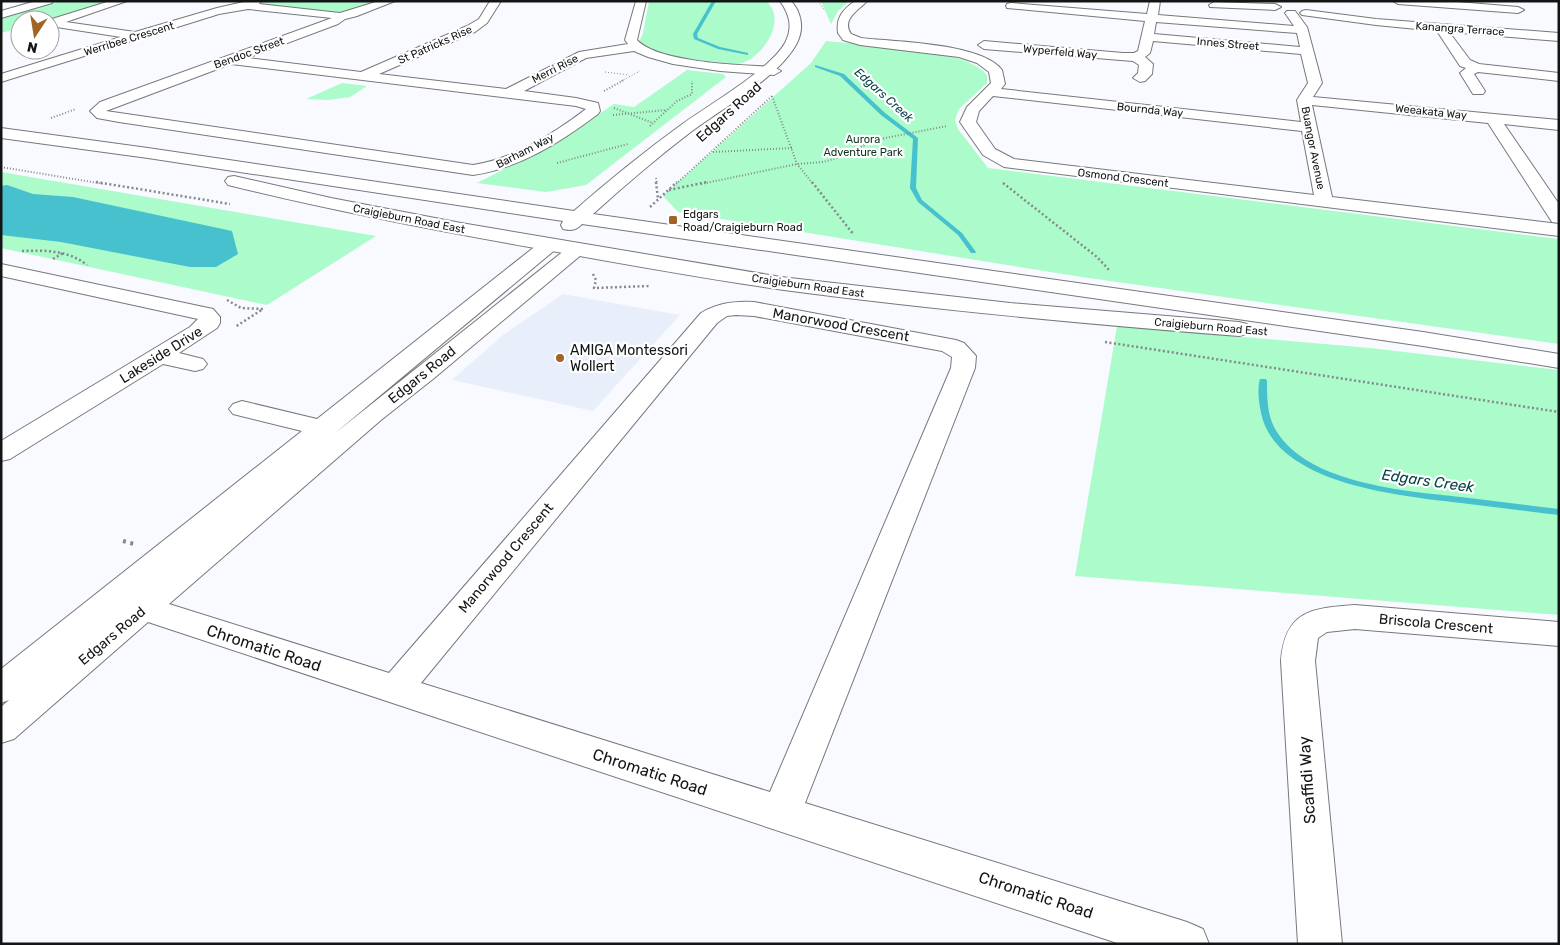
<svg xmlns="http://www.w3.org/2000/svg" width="1560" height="945" font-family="Rubik,sans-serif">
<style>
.built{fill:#e9effa}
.green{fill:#abfbcb}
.water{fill:#47c1cd}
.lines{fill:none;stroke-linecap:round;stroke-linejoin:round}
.stream{fill:#47c1cd;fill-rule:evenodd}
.minor-casing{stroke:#76787c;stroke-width:2}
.major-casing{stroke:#76787c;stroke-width:2}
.path-far3{stroke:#87888b;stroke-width:1;stroke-dasharray:1 2;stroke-linecap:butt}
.path-far2{stroke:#87888b;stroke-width:2;stroke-dasharray:1 2;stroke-linecap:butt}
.path-far1{stroke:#87888b;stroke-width:2.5;stroke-dasharray:2 2.5;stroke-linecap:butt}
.path{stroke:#87888b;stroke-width:4;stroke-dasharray:3 4.5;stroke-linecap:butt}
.minor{fill:#fff;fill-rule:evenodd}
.major{fill:#fff;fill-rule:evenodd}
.poi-dot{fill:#a06526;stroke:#fff;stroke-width:2}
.labels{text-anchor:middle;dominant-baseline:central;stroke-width:4.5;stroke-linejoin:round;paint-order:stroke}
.far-street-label{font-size:11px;fill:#131415;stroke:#fff}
.far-park-label{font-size:11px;fill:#0e3320;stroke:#fff}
.far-poi-label{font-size:11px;fill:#131415;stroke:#fff;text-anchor:start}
.far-water-label{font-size:12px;font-style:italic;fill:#084146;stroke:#fff}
.street-label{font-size:14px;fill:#131415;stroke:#fff}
.poi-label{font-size:14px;fill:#131415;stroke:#fff;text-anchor:start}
.water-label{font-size:15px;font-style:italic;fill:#084146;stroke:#fff}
.near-street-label{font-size:16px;fill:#131415;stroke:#fff}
</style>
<rect width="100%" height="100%" fill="#f8faff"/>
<polygon class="built" points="563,294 680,315 593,411 452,380 503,335"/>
<g class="green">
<polygon points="61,1 118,1 49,20 20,20 20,28 1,33 1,17"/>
<polygon points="264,1 382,1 354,12 336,13 262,6 261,2"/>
<path d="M 649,1 L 766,1 C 789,21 761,60 738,64 C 705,60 667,61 639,42 L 643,33 Z"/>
<polygon points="821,1 849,1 838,11 831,24"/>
<path d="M 826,41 C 862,45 966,47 987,75 L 987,83 L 959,109 L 955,120 L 958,129 L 988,168 L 1559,239 L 1559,344 L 1082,277 L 678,212 L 663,196 L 811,63 Z"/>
<polygon points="687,70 723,74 726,77 586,185 546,192 477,183 557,142 614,104 634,107"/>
<polygon points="342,83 367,86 350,97 328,100 306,99"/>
<polygon points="1,172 376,236 267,305 1,248"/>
<polygon points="1117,326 1370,348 1559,370 1559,615 1075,576"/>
</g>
<polygon class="water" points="7,185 33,194 73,197 232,231 238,254 216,267 190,267 61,242 1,235 1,186"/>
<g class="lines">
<g class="stream">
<polygon points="712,1 716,1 697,34 698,38 720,47 748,53 748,55 718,49 694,39 693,34"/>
<polygon points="815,65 844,74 885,113 918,138 916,188 922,200 962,233 976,252 975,253 971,253 958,235 918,202 910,188 913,139 881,115 840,76 815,67"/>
<path d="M 1260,379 L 1266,379 L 1267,381 C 1267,398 1267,417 1277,432 C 1310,484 1405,491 1461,497 C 1494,501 1526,505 1559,509 L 1559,515 C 1526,511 1493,507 1461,503 C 1402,496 1276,485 1261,413 C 1259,403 1257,389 1260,379 Z"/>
</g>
<g class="minor-casing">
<g id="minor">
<polygon points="36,1 53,1 52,3 1,18 1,11"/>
<path d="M 110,1 L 127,1 L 66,22 L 135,32 L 217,8 L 248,1 L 261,1 L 259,4 L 340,13 L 379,1 L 395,1 L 357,16 L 345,19 L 338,24 L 247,58 L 361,72 L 467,26 L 479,19 L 490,1 L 501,1 L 487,23 L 475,32 L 379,74 L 506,89 L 579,52 L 628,44 L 625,40 L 636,1 L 646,1 L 637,40 C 658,63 742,65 774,67 L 781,71 L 774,75 L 720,71 L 673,64 L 648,57 L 634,51 L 586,58 L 524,91 L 576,98 L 598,103 L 600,111 L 598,114 C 561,142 520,168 473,175 L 119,122 L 97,118 L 90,111 L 100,102 L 332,18 L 248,9 L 219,14 L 1,82 L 1,74 L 121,37 L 50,26 L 52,19 ZM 231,64 L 576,106 L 586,109 C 553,134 514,159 473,165 L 106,111 Z"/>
<path d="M 855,1 L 867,1 C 858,11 841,19 851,34 L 861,38 C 895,42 982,43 1002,70 L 1005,84 L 1001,89 L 1301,122 L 1297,100 L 1308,83 L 1301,54 L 1153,41 L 1150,53 L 1145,57 L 1153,64 L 1152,74 L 1145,81 L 1140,82 L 1133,78 L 1138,73 L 1139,65 L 1133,61 L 984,49 L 978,45 L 984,41 L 1123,53 L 1134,53 L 1138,51 L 1145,21 L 1007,8 L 1006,6 L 1007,4 L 1011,3 L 1147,14 L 1150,1 L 1160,1 L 1158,15 L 1294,26 L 1285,13 L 1287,11 L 1295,11 L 1307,27 L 1322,83 L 1313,97 L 1559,120 L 1559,130 L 1504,124 L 1559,204 L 1559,223 L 1552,222 L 1488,123 L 1312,105 L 1332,197 L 1559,224 L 1559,236 L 1004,167 L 983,155 L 960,122 L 967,107 L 991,83 L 989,72 L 977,63 L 959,57 L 860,45 L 843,40 L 838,33 C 836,18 842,10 855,1 ZM 1156,22 L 1297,33 L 1300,47 L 1154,34 ZM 993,96 L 1302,131 L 1314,195 L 1014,159 L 995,149 L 976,122 L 979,111 Z"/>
<polygon points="1393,1 1445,1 1518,7 1524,10 1518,13 1398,4"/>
<polygon points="1214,2 1275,4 1281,7 1275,10 1210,7 1209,5"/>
<polygon points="1306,10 1376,19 1559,33 1559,41 1449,32 1470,60 1479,64 1559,73 1559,81 1478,72 1474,74 1485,91 1483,94 1473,94 1460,73 1466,68 1460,66 1437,31 1376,25 1302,15 1300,13 1302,11"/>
<path d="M 549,239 L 556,241 L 559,245 L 556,249 L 334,434 L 570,246 L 577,244 L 584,246 L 587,250 L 433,379 L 381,420 L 169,604 L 389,673 L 701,313 C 717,303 735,301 754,302 L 956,340 L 964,343 L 976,356 L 975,368 L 805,803 L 1187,922 L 1203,929 L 1209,944 L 1120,944 L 148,622 L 14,739 L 1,743 L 1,707 L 9,700 L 1,703 L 1,669 L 302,431 L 233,414 L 229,409 L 233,404 L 242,401 L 317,419 L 542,241 ZM 736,315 L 754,316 L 942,351 L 952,357 L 951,368 L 770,792 L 421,683 L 717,323 L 727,316 Z"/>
<polygon points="1,264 213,309 220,317 220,323 217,328 179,353 203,359 207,364 203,369 195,371 163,364 10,459 1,461 1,441 190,327 198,319 1,276"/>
<path d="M 1355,605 L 1559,622 L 1559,646 L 1355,629 L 1327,632 L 1318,638 L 1315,661 L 1342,944 L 1298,944 L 1281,661 C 1285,611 1311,608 1355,605 Z"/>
</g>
</g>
<g class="major-casing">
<g id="major">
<path d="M 780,1 L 791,1 C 802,13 804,29 797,43 C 779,77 723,108 692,131 C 658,157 625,185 593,214 L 1423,332 L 1559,354 L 1559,368 L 1423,346 L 582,224 C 576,230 572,231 563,229 L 561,225 L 563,221 L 148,158 L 1,138 L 1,128 L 148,148 L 574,211 C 608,181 644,152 681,125 C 707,106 770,70 785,43 C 793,28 790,15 780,1 Z"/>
<path d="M 234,176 L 331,198 L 461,223 L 781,277 L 1010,303 L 1239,322 L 1247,324 L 1250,329 L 1247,334 L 1239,336 C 1087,324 935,310 784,290 C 700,278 618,263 535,248 C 432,230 329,210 228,185 L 225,181 L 228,177 Z"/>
</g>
</g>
<g class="path-far3">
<polyline points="818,1 825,11"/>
<polyline points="605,72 629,75"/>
<polyline points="621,81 640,71"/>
</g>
<g class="path-far2">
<polyline points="604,91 624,80"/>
<polyline points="772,96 797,164 813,184"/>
<polyline points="614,108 653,123"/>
<polyline points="613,115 667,110"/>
<polyline points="51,118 76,109"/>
<polyline points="650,126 677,101 692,94 692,81"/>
<polyline points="713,152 792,148"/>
<polyline points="557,163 628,144"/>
<polyline points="1,167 104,184"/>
<polyline points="656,178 657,184"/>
<polyline points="676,184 772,96"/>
<polyline points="701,184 797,164 823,162 837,158 875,140 947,126"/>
</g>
<g class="path-far1">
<polyline points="96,182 230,204"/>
<polyline points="656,182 658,199"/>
<polyline points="812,182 854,235"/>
<polyline points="1003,183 1097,257 1110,271"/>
<polyline points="669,190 707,182"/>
<polyline points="650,207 677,182"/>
<path d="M 22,251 C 45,250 68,250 87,265"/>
<polyline points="53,259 63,253"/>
<polyline points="593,274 596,280 594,288 650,286"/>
<polyline points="227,300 241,308 263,309 235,327"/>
<polyline points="1105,342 1559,412"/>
</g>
<polyline class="path" points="123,541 134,544"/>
<use href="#minor" class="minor"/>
<use href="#major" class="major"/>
</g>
<g class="poi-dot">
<rect x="668" y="215" width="10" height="10" rx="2.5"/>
<circle cx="560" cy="358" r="5"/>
</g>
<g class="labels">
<g class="far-street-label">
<text transform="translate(1460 29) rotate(4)">Kanangra Terrace</text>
<text transform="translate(129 39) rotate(-17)">Werribee Crescent</text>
<text transform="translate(1228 44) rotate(5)">Innes Street</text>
<text transform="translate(435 45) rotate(-24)">St Patricks Rise</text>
<text transform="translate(1060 52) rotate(5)">Wyperfeld Way</text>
<text transform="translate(249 53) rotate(-20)">Bendoc Street</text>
<text transform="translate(555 69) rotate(-27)">Merri Rise</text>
<text transform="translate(1150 110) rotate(6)">Bournda Way</text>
<text transform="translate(1431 112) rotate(6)">Weeakata Way</text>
<text transform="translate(1313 148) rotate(79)">Buangor Avenue</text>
<text transform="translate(525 151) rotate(-27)">Barham Way</text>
<text transform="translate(1123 178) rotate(7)">Osmond Crescent</text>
<text transform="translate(409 219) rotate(11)">Craigieburn Road East</text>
<text transform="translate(808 286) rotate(8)">Craigieburn Road East</text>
<text transform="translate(1211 327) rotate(5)">Craigieburn Road East</text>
</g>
<g class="far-park-label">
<text x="863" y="139">Aurora<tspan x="863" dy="13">Adventure Park</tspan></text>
</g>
<g class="far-poi-label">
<text x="683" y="214">Edgars<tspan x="683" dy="13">Road/Craigieburn Road</tspan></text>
</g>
<g class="far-water-label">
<text transform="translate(884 95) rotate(42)">Edgars Creek</text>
</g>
<g class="street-label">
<text transform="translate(729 112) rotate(-42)">Edgars Road</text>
<text transform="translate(841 325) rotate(10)">Manorwood Crescent</text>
<text transform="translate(161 355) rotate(-32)">Lakeside Drive</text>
<text transform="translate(422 375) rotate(-39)">Edgars Road</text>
<text transform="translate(506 558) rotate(-50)">Manorwood Crescent</text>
<text transform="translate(1436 624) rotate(5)">Briscola Crescent</text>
<text transform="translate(112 636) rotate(-40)">Edgars Road</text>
</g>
<g class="poi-label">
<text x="570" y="350">AMIGA Montessori<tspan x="570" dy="16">Wollert</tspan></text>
</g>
<g class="water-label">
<text transform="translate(1428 481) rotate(8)">Edgars Creek</text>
</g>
<g class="near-street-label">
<text transform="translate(264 648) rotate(18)">Chromatic Road</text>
<text transform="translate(650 772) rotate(18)">Chromatic Road</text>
<text transform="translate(1307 780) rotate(-94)">Scaffidi Way</text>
<text transform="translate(1036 895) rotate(18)">Chromatic Road</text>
</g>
</g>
<rect width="1560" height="945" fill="none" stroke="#131415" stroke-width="5"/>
<g transform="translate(35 35) rotate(192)"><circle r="24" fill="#ffffff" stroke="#a1a1a1"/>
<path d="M0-4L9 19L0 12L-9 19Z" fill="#a06526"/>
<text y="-8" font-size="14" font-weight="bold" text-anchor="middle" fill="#131415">N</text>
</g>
</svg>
